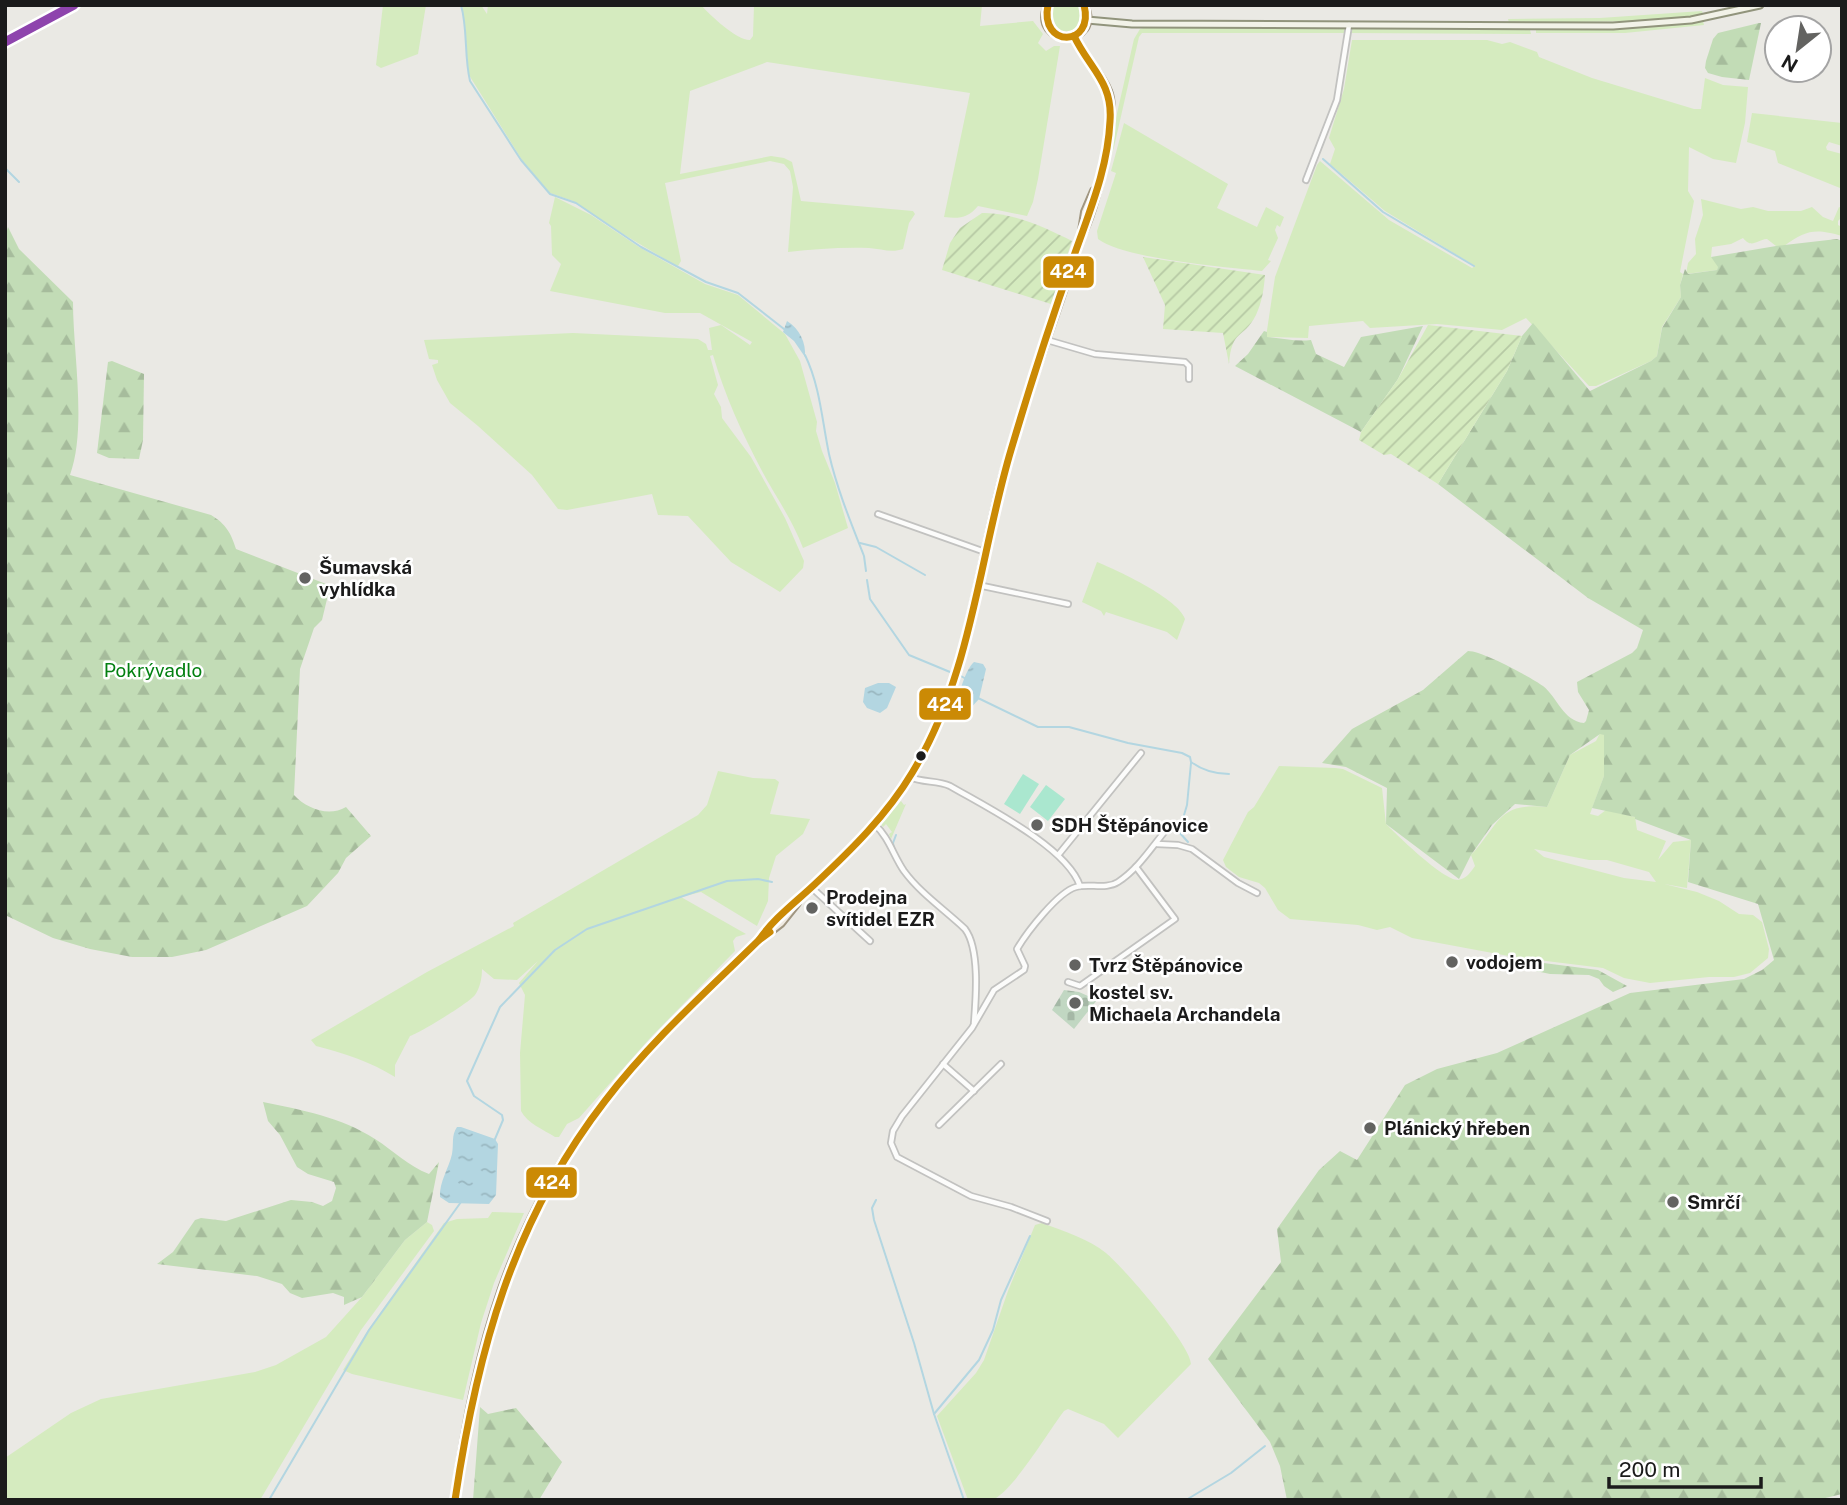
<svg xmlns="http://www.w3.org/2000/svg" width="1847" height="1505" font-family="'Public Sans',sans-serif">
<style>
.grass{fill:#d5ebbf;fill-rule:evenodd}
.forest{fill:url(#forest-firs)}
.cemetery{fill:url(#cemetery-stones)}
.garden{fill:url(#garden-furrows)}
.pitch{fill:#aae7cf}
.water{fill:url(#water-ripples)}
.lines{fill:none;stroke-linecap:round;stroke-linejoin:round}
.stream{stroke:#b3d6e1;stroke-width:2}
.minor-casing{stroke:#c2c2c0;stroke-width:8}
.secondary-casing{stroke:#91947c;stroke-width:9}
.primary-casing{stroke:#a09681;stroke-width:10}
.minor{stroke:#fcfcfb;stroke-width:4.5}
.secondary{stroke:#f2f2e8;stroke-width:5}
.primary{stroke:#f0ebe2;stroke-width:6}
.bus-1-casing{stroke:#fff;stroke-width:12}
.bus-1{stroke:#cb8a05;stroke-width:7}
.rail-1-casing{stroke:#fff;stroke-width:14}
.rail-1{stroke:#8e44ad;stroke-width:9}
.poi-dot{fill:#636361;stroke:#fff;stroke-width:2.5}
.bus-dot{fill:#1b1b1b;stroke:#fff;stroke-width:2.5}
.labels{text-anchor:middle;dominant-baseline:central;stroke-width:5;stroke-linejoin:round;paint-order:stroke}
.poi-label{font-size:19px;font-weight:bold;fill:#1b1b1b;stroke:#fff;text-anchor:start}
.park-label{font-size:19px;fill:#038011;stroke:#fff}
.line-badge{stroke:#fff;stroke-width:2.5}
.badge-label{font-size:19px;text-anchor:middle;font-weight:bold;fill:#fff}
</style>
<defs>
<pattern id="forest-firs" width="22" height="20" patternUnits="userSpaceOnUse" patternTransform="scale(1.75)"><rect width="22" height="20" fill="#c2dcb6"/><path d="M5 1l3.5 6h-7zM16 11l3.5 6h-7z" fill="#a6bc9c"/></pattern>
<pattern id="cemetery-stones" width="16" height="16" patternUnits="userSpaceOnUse" patternTransform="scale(1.75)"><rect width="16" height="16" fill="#c1d7c2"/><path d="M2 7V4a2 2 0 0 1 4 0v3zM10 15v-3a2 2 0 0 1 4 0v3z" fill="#a5b8a6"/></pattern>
<pattern id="garden-furrows" width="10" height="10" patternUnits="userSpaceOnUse" patternTransform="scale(1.75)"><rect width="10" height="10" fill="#d5ebbf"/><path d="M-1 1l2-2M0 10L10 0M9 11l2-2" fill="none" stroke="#b6c9a4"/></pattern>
<pattern id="water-ripples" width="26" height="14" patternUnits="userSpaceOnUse" patternTransform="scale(1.75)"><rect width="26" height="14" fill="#b3d6e1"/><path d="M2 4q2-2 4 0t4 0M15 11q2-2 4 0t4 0" fill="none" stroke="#99b7c0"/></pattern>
</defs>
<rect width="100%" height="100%" fill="#eae9e4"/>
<g class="grass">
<polygon points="383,5 426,5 418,54 381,68 376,65"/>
<path d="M 462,5 L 481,5 L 487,14 L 488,5 L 701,5 C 710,15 736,40 750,40 L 753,36 L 754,5 L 982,5 L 980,26 L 1033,21 L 1043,34 L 1038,43 L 1046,51 L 1054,46 L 1060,46 L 1038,179 L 1033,202 L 1027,216 L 978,206 C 968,218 959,219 944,217 L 970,93 L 767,62 L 690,91 L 680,174 L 771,156 L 784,158 L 792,162 L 801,201 L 913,211 L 915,214 L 909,223 L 903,249 C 892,253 881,249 869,248 C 842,247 815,249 788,252 L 793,187 L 790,171 L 784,164 L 770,161 L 665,183 L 681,261 L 678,266 L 673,264 L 603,222 L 573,201 L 550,193 L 522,160 L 469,75 Z"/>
<polygon points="1054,5 1079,5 1083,18 1078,29 1066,33 1055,29 1050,16"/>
<polygon points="1702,11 1703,14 1695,16 1646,21 1509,23 1508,19 1600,18"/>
<polygon points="1703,21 1704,25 1625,33 1536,33 1536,30 1630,29"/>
<polygon points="1147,27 1346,28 1346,33 1142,33 1139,37 1114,147 1096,205 1134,39 1140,29"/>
<polygon points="1351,29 1530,30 1531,34 1351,33"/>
<polygon points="1352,40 1487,40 1502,44 1510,42 1537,52 1539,57 1592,78 1694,109 1701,109 1705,78 1723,85 1748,87 1745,123 1736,163 1713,159 1689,147 1688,191 1694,201 1680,272 1683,274 1680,285 1681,297 1662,327 1657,356 1651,361 1596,386 1589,386 1526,318 1502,330 1437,324 1370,328 1363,321 1309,326 1308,338 1266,337 1275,277 1317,165 1320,161 1389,220 1472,268 1475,266 1385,211 1330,164 1335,149 1329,138 1344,89"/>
<polygon points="1752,113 1842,123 1842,146 1829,142 1826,147 1827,150 1842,154 1840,188 1778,163 1775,151 1747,142"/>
<path d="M 1124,123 L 1228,184 L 1217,208 L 1257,227 L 1266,207 L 1284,217 L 1280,227 L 1277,225 L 1275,230 L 1278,238 L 1268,260 L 1271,261 L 1262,271 C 1226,267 1124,259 1098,239 L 1097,231 L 1116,173 L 1111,171 Z"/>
<path d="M 555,197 L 591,215 L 639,247 L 705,284 L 738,295 L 785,334 L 800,361 L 817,422 L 816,431 L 822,451 L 835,483 L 848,528 L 803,548 C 793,521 776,497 762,471 C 742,433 725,396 713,355 L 710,356 L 718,385 L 714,394 L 721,407 L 722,418 L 751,457 L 785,518 L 804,561 L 803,568 L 780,592 L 731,562 L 688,516 L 658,515 L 652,494 L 567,510 L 558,509 L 532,475 L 478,426 L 450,403 L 437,380 L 432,365 L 438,363 L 438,360 L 429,359 L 424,340 L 573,333 L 698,339 L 706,344 L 708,350 L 712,350 L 709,328 L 721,325 L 750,345 L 752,342 L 700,313 L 665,313 L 550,291 L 561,264 L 552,255 L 551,226 L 549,223 Z"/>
<path d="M 1701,199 L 1741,209 L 1753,207 L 1768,211 L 1801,211 L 1812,207 L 1823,217 L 1833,221 L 1839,207 L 1842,208 L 1842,217 L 1838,221 L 1838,225 L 1842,227 L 1842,236 C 1815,228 1806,230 1784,246 L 1776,246 L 1767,239 C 1756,240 1752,249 1743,238 L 1731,244 L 1712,247 L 1711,257 L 1719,266 L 1717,270 L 1686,274 L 1688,263 L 1696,254 L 1695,239 L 1703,215 Z"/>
<path d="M 1097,562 C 1117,570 1179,599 1185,619 L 1177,640 L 1167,632 L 1106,612 L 1104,616 L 1101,611 L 1082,602 Z"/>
<path d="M 1600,733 L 1605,735 L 1606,739 L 1604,776 L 1590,814 L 1598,816 L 1606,810 L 1635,817 L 1637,830 L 1666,841 L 1658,860 L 1673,842 L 1691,840 L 1687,888 L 1664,884 L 1697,892 L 1719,901 L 1739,914 L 1753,915 L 1762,922 L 1769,949 L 1768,958 L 1750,973 L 1734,977 L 1709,977 L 1650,983 L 1624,978 L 1603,968 L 1514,957 L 1412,938 L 1390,927 L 1377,930 L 1358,925 L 1290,919 L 1278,910 L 1265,888 L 1259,883 L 1239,877 L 1226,867 L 1223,860 L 1248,812 L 1254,807 L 1279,766 L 1335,768 L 1343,769 L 1382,788 L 1386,824 C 1398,836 1443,880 1458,880 C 1466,879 1471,872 1475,866 L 1471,855 C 1500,824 1497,802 1547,807 L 1570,755 L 1596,741 ZM 1534,849 L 1589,860 L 1607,860 L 1649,872 L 1656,882 L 1624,878 L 1544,857 Z"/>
<path d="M 718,771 L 753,778 L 775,779 L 779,782 L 770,814 L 810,819 L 803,834 L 776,856 L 769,878 L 768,901 L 757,926 L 701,892 L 681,897 L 746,934 L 736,937 L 733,941 L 735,951 L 651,1037 L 579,1118 L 567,1124 L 559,1137 L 555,1137 C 544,1130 527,1123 521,1111 L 520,1053 L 525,995 L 519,983 L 538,961 L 517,980 L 494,979 L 482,969 C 482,978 480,988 475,995 C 469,1003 418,1034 410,1036 L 395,1065 L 395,1077 C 371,1062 344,1053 316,1046 L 311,1040 L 427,972 L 514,926 L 513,923 L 698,815 L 707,805 Z"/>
<polygon points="901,801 904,805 906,804 891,839 889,834 892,832 886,824 883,827 881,824"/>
<polygon points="492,1212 524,1213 494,1283 481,1323 463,1400 352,1374 343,1370 368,1330 444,1223 457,1219 488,1218"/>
<polygon points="427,1222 432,1225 434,1231 361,1330 260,1500 5,1500 5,1458 71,1413 101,1399 255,1372 276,1365 326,1337 362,1297 405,1240"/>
<path d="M 1042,1223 C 1063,1231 1089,1239 1106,1253 C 1123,1267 1191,1345 1191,1364 L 1118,1438 L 1104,1424 L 1068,1409 L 1064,1411 C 1048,1432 1016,1486 996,1498 C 989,1502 976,1500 968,1500 L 937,1416 L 976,1373 L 984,1360 L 1008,1291 L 1035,1225 Z"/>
</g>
<g class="forest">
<polygon points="1759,23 1761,23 1749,80 1722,77 1708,73 1705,68 1706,61 1713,39 1718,33"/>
<path d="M 8,227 L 19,249 L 73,302 C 73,353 87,428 70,475 L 211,515 C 226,524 231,533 236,549 L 326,584 L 328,595 L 322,620 L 314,628 L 300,669 L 294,795 C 307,809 329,817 346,807 L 371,836 L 346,858 L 338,873 L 307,906 L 206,950 L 172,957 L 132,957 L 90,949 L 53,938 L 5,915 L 5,237 Z"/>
<path d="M 1837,239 L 1842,241 L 1842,1494 L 1817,1500 L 1287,1500 L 1280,1466 L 1270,1442 L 1208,1359 L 1281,1262 L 1277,1229 L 1319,1170 L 1340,1151 L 1357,1160 L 1405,1085 L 1437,1069 L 1497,1053 L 1630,993 L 1744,979 L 1762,970 L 1774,960 L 1758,904 L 1688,882 L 1691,840 L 1635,819 L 1635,817 L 1592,808 L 1604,776 L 1604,735 L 1600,734 L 1570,755 L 1547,807 L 1515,804 L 1492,825 L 1471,855 L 1459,879 L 1386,824 L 1387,788 L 1346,767 L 1322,763 L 1352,729 L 1423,690 L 1468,651 C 1483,651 1530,677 1543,686 C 1558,698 1563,721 1584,723 L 1586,721 L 1589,710 L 1578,692 L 1577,682 L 1632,653 L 1637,648 L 1643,630 L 1588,598 L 1438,484 L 1507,371 L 1522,336 L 1533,323 L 1590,391 L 1651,361 L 1657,356 L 1662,328 L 1681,297 L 1680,285 L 1685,269 L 1688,274 L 1717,270 L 1718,267 L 1711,257 L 1776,246 Z"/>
<path d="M 1423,326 L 1398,379 L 1361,432 L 1235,366 L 1248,354 L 1264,331 L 1267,332 L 1267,337 C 1283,338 1295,342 1311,340 L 1316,354 L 1344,367 L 1361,337 Z"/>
<polygon points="112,361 144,374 143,440 139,459 109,458 97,453 108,362"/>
<polygon points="1528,961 1598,970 1627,986 1613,992 1604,986 1599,979 1589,975 1550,974 1526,969"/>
<path d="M 263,1102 C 302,1110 341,1117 375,1139 C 394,1151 408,1166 429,1174 L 439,1162 L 427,1222 L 405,1240 L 362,1297 L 344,1305 L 344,1297 L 333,1293 L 302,1298 L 290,1293 L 282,1284 L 257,1276 L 157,1264 L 173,1252 L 195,1220 L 201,1218 L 226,1221 L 291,1200 L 312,1202 L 323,1206 L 332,1201 L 336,1188 L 334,1182 L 308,1174 L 297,1167 L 280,1135 L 268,1121 Z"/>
<polygon points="480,1407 488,1414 516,1408 562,1462 539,1500 473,1500"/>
</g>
<polygon class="cemetery" points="1064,990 1079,992 1097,1000 1074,1029 1052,1010"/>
<g class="garden">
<path d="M 982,213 C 1012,212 1046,228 1072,241 L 1051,304 L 942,270 L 950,243 L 960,228 Z"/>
<path d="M 1143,257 L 1265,275 C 1264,289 1262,302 1256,315 C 1243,340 1232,328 1229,364 L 1223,333 L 1163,329 L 1165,305 Z"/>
<polygon points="1428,325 1522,336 1507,371 1438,484 1391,454 1384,455 1359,440 1361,432 1398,379"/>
</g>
<g class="pitch">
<polygon points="1023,774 1039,784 1020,814 1004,804"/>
<polygon points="1046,785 1065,799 1048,821 1030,807"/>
</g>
<g class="water">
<path d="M 787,321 C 800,329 806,343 805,357 L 794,341 L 783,332 Z"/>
<path d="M 974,662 L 983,664 L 986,669 L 979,699 L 968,711 L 958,711 C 955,701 966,668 974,662 Z"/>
<polygon points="878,683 889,683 896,687 887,708 880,713 867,708 863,702 865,688"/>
<path d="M 461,1127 L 495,1139 L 498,1144 L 496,1195 L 489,1204 L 449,1203 L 440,1197 C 439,1182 449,1168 452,1154 C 454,1144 451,1136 457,1127 Z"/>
</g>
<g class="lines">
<g class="stream">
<path d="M 461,5 C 468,30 464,56 470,81 L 521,160 L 550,194 L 576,203 L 641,247 L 706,282 L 738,293 L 784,329"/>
<polyline points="1323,159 1383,212 1474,266"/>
<polyline points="5,168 19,182"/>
<path d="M 805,355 C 820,386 822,420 829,454 C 837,489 851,523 864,556 L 866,571"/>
<polyline points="860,543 876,547 925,575"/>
<polyline points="867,580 870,599 909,655 950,672"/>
<polyline points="961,676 966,679"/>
<path d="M 978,698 L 1038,727 L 1069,727 L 1128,743 L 1182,753 L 1190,757 L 1191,762 C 1202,770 1215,774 1229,774"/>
<polyline points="1188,842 1179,832 1187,805 1191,763"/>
<polyline points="894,849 893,843 896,835"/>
<polyline points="495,1139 503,1120 502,1115 474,1096 467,1081 500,1007 555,950 587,929 727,881 758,879 772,882"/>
<polyline points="876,1200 872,1208 874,1220 914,1343 934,1414 964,1500"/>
<polyline points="934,1414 979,1360 993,1330 1001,1300 1030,1236"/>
<polyline points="269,1500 369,1330 461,1202"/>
<polyline points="1186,1500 1231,1473 1265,1446"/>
</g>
<g class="minor-casing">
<g id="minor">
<polyline points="1306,180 1337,100 1349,25"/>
<polyline points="1047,340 1095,354 1185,362 1189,366 1189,379"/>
<polyline points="878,514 985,552"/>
<polyline points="978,585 1068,604"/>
<path d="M 910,777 C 923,783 937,780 950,786 C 986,807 1067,847 1080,886"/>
<path d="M 874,824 C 889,837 893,855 904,871 C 920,893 945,910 965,929 C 980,949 976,998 974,1023"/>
<polyline points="1157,844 1178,845 1192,849 1238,883 1257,893"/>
<polyline points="1059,854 1141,753"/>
<polyline points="811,887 870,941"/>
<polyline points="1068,982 1080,986 1175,919 1136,867"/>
<polyline points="943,1064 974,1091"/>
<polyline points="939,1125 1001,1064"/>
<path d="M 1047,1221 L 1011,1207 L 971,1196 L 897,1157 L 891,1143 L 893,1131 L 902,1116 L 972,1028 L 994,990 L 1024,970 L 1025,966 L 1017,949 C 1027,932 1058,892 1076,887 C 1089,883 1106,890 1118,882 C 1138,869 1151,848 1166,830"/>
</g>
</g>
<g class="secondary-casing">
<polyline id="secondary" points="1087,20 1132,24 1613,26 1691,20 1760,5"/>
</g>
<g class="primary-casing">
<g id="primary">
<path d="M 1048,5 C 1030,47 1104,47 1084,5"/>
<polyline points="1082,231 1085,212 1094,191"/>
<path d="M 759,940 C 773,919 785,912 803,895 C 843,858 884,819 913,772 C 966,685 976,581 1001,484 C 1023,400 1055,319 1081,236 C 1095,212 1119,116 1108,91 C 1100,71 1082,57 1074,36"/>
<path d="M 455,1500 C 475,1350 510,1222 604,1102 C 650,1043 706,992 759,940 L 781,923 L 797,903"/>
</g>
</g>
<use href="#minor" class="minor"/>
<use href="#secondary" class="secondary"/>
<use href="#primary" class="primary"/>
<g class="bus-1-casing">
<g id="bus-1">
<path d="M 1048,5 C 1039,48 1095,48 1084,5"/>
<path d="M 759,940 C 774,918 796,902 815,884 C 851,850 887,815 912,773 C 972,675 979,557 1011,450 C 1032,379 1055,308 1080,239 C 1094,200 1108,163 1110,121 C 1113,82 1089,68 1074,36"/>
<path d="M 455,1500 C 477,1353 512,1221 605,1101 C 650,1042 706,992 759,940 L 770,932"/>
</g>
</g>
<use href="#bus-1" class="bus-1"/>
<g class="rail-1-casing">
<polyline id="rail-1" points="5,42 74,5"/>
</g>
<use href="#rail-1" class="rail-1"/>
</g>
<g class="poi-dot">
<circle cx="305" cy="578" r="7"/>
<circle cx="1037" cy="825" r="7"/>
<circle cx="812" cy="908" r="7"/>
<circle cx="1452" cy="962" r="7"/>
<circle cx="1075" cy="965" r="7"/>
<circle cx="1075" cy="1003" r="7"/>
<circle cx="1370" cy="1128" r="7"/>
<circle cx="1673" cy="1202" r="7"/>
</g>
<circle class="bus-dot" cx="921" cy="756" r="6"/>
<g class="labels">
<g class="poi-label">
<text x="319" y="567">Šumavská<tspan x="319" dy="22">vyhlídka</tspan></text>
<text x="1051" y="825">SDH Štěpánovice</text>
<text x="826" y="897">Prodejna<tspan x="826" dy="22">svítidel EZR</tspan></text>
<text x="1466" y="962">vodojem</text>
<text x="1089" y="965">Tvrz Štěpánovice</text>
<text x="1089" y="992">kostel sv.<tspan x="1089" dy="22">Michaela Archandela</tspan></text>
<text x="1384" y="1128">Plánický hřeben</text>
<text x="1687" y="1202">Smrčí</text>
</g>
<g class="park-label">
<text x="153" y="670">Pokrývadlo</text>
</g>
</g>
<g class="line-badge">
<rect x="1042" y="255" width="53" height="34" rx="7" fill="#cb8a05"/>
<rect x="918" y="687" width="54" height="34" rx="7" fill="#cb8a05"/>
<rect x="525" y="1166" width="53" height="33" rx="7" fill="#cb8a05"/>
</g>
<g class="badge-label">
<text x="1068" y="278">424</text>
<text x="945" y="711">424</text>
<text x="552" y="1189">424</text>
</g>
<rect width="1847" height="1505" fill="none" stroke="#1b1b1b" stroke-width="14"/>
<g transform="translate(1798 49) rotate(210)"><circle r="33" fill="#ffffff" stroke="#a4a4a4" stroke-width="2"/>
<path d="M0-5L12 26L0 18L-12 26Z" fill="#636361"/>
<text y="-10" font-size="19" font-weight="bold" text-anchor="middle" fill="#1b1b1b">N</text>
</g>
<path d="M1609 1477v10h152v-10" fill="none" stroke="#1b1b1b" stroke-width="3.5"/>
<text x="1619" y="1477" font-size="21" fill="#1b1b1b" stroke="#ffffff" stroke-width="5" paint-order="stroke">200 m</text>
</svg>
